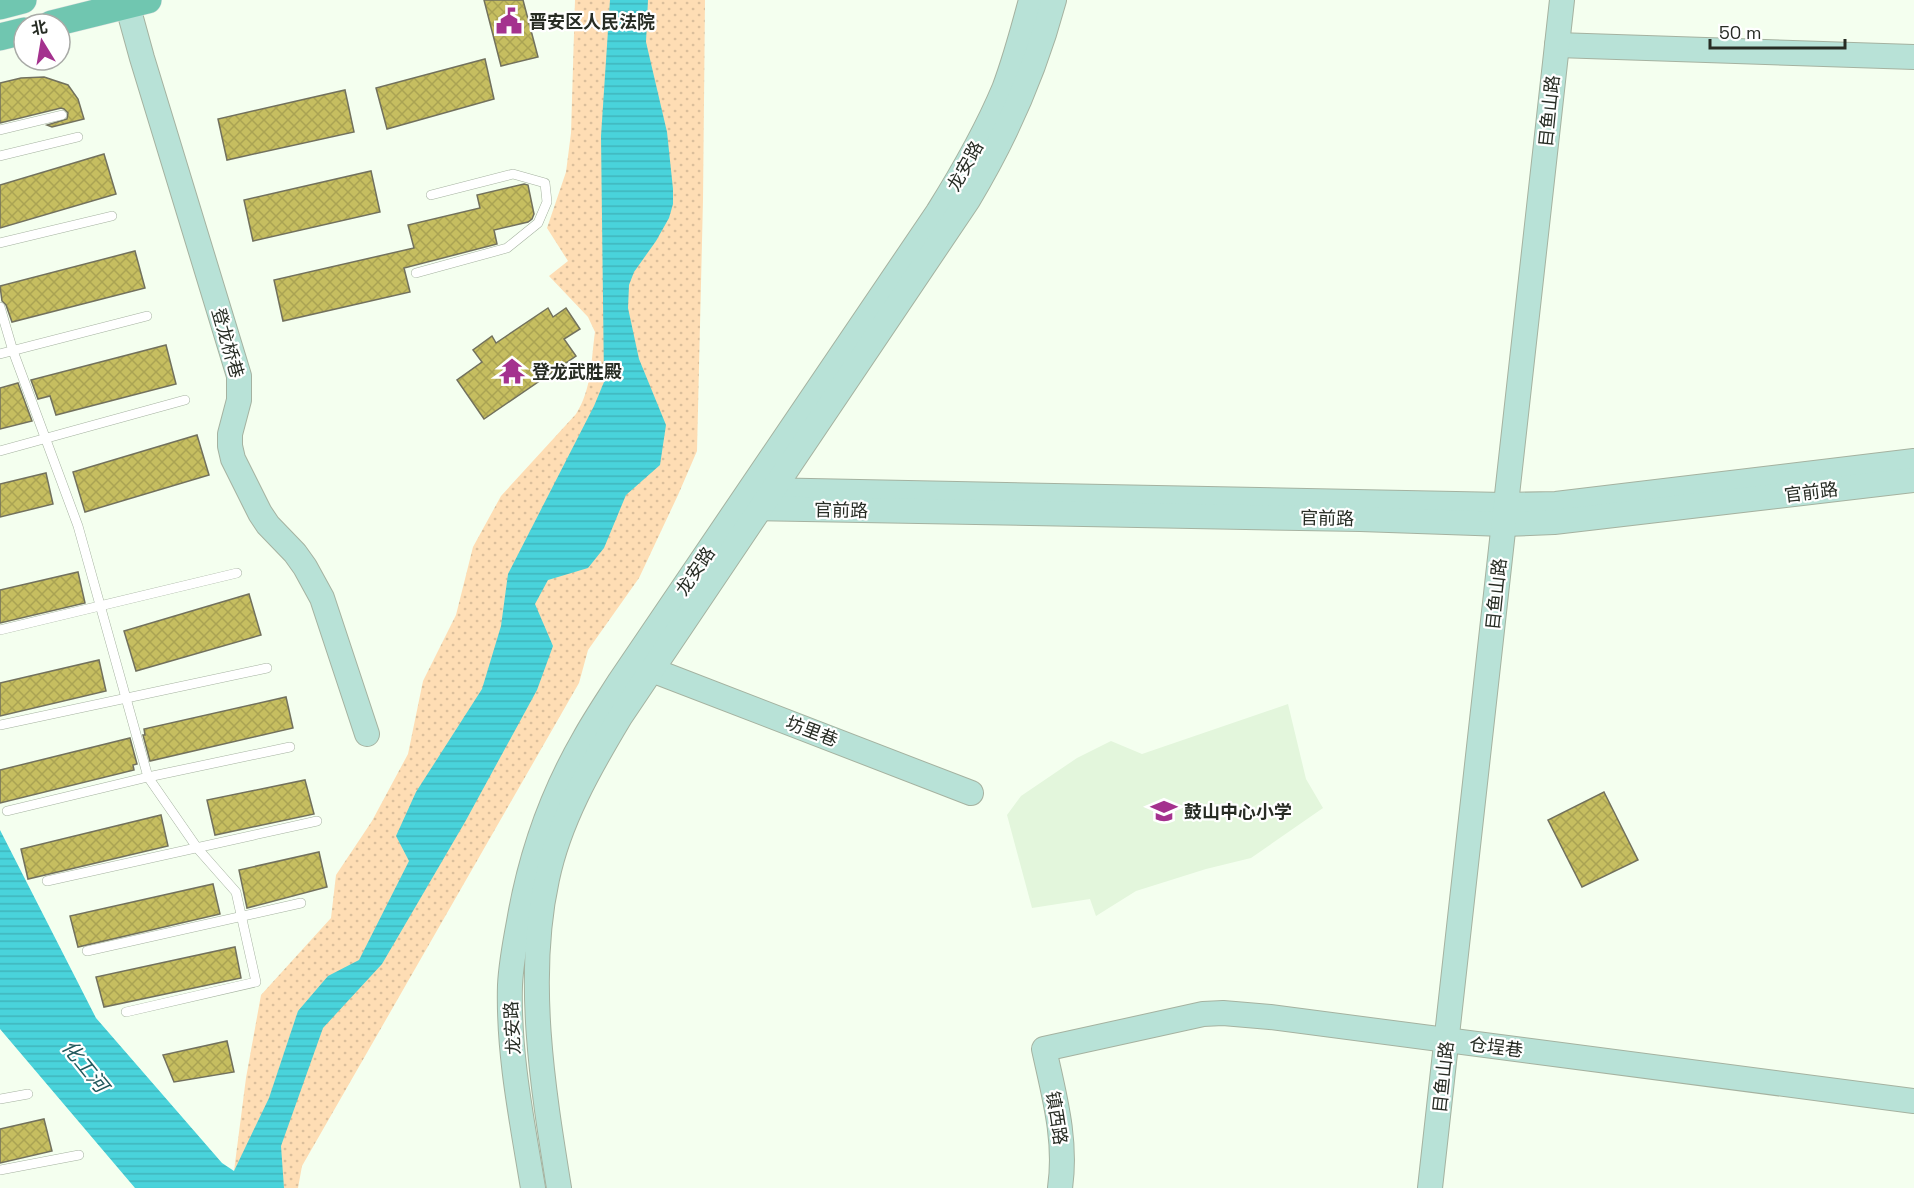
<svg xmlns="http://www.w3.org/2000/svg" width="1914" height="1188" font-family="'Space Grotesk','Noto Sans SC',sans-serif">
<style>
.built{fill:#e3f6dc}
.grass{fill:url(#grass-dots)}
.water{fill:url(#water-rules)}
.building{fill:url(#building-cross-hatch);stroke:#72715d;stroke-width:1.5}
.lines{fill:none;stroke-linecap:round;stroke-linejoin:round}
.lane-casing{stroke:#a5b2a0;stroke-width:10}
.secondary-casing{stroke:#a5b2a0;stroke-width:26}
.primary-casing{stroke:#e1e1e0;stroke-width:28}
.lane{stroke:#fff;stroke-width:9}
.secondary{stroke:#b8e2d7;stroke-width:24}
.primary{stroke:#70c6b0;stroke-width:27}
.labels{text-anchor:middle;dominant-baseline:central;stroke-width:4.5;stroke-linejoin:round;paint-order:stroke}
.poi-label{font-size:18px;font-weight:bold;fill:#272c24;stroke:#fff;text-anchor:start}
.street-label{font-size:18px;fill:#272c24;stroke:#fff}
.water-label{font-size:20px;font-style:italic;fill:#21595d;stroke:#fff}
</style>
<defs>
<pattern id="grass-dots" width="8" height="8" patternUnits="userSpaceOnUse" patternTransform="scale(1.5)"><rect width="8" height="8" fill="#feddb4"/><path d="M2 2h.1M6 6h.1" fill="none" stroke="#dabe9b" stroke-width="1.8" stroke-linecap="round"/></pattern>
<pattern id="water-rules" width="6" height="5" patternUnits="userSpaceOnUse" patternTransform="scale(1.5)"><rect width="6" height="5" fill="#49d3db"/><path d="M0 2.5h6" fill="none" stroke="#40b5bc"/></pattern>
<pattern id="building-cross-hatch" width="8" height="8" patternUnits="userSpaceOnUse" patternTransform="scale(1.5)"><rect width="8" height="8" fill="#c6be60"/><path d="M0 0l8 8M0 8l8-8" fill="none" stroke="#aaa353"/></pattern>
</defs>
<rect width="100%" height="100%" fill="#f4ffef"/>
<polygon class="built" points="1288,704 1306,779 1323,808 1251,858 1206,869 1136,891 1096,916 1090,899 1032,908 1007,815 1021,796 1077,758 1111,741 1142,754"/>
<path class="grass" d="M 575,0 L 705,0 L 703,200 L 697,451 L 678,495 L 639,578 L 588,650 L 579,683 L 302,1166 L 298,1188 L 246,1188 L 234,1171 L 246,1078 L 261,995 L 331,918 L 336,875 L 372,821 L 408,754 L 423,681 L 456,615 L 473,547 L 501,496 L 576,414 C 592,389 591,360 595,332 L 588,317 L 549,276 L 568,261 L 547,228 L 566,172 L 571,133 Z"/>
<polygon class="water" points="610,0 648,0 646,42 667,132 673,189 673,204 669,218 656,241 634,272 629,285 628,308 639,359 666,425 660,465 626,495 604,548 588,568 548,580 535,604 553,646 537,690 465,822 382,964 323,1028 281,1146 284,1188 135,1188 0,1029 0,830 96,1018 222,1163 234,1171 269,1098 298,1011 328,976 359,960 409,861 396,836 416,792 482,689 501,626 508,574 594,406 604,382 601,136"/>
<g class="building">
<polygon points="484,0 523,0 538,57 501,66"/>
<polygon points="485,59 494,99 387,129 376,88"/>
<polygon points="44,77 68,85 78,99 84,119 52,127 47,125 67,119 68,113 64,109 61,108 0,123 0,83 21,78"/>
<polygon points="345,90 354,132 227,160 218,119"/>
<polygon points="104,154 116,194 0,228 0,185"/>
<polygon points="371,171 380,212 253,241 244,200"/>
<polygon points="524,184 528,185 534,214 532,219 528,222 494,230 497,244 404,268 410,292 283,321 274,280 414,248 408,225 480,208 477,195"/>
<polygon points="135,251 145,288 12,322 6,305 2,301 0,286"/>
<polygon points="548,308 553,317 566,308 580,329 564,339 576,356 484,419 457,380 482,362 473,350 492,336 496,343"/>
<polygon points="166,345 176,384 56,415 50,396 38,399 31,380"/>
<polygon points="18,383 32,421 0,429 0,388"/>
<polygon points="197,435 209,475 85,512 73,472"/>
<polygon points="46,473 53,504 0,517 0,484"/>
<polygon points="78,572 85,603 0,623 0,590"/>
<polygon points="249,594 261,635 136,671 124,631"/>
<polygon points="99,660 106,691 0,716 0,683"/>
<polygon points="286,697 293,728 150,761 143,735 145,735 144,729"/>
<polygon points="130,738 137,764 133,765 134,770 0,803 0,770"/>
<polygon points="305,780 314,814 215,835 207,800"/>
<polygon points="1604,792 1638,860 1582,887 1548,820"/>
<polygon points="161,815 168,846 28,879 21,849"/>
<polygon points="319,852 327,887 247,908 239,870"/>
<polygon points="213,884 220,914 78,947 70,916"/>
<polygon points="235,947 241,978 104,1007 96,977"/>
<polygon points="227,1041 234,1072 174,1082 163,1055"/>
<polygon points="44,1119 52,1151 0,1163 0,1129"/>
</g>
<g class="lines">
<g class="lane-casing">
<g id="lane">
<polyline points="0,130 62,115"/>
<polyline points="0,156 78,137"/>
<polyline points="0,243 112,216"/>
<polyline points="416,273 507,248 538,223 547,202 545,183 513,174 431,195"/>
<polyline points="0,307 13,351 78,526 148,777 198,849 236,892 256,982 126,1012"/>
<polyline points="0,354 147,316"/>
<polyline points="0,451 185,400"/>
<polyline points="0,630 237,573"/>
<polyline points="0,725 267,668"/>
<polyline points="7,811 148,777 290,747"/>
<polyline points="47,881 317,821"/>
<polyline points="87,951 301,903"/>
<polyline points="0,1099 28,1094"/>
<polyline points="0,1170 79,1155"/>
</g>
</g>
<g class="secondary-casing">
<g id="secondary">
<polyline points="126,0 142,58 239,376 239,400 230,434 230,446 233,459 260,513 268,525 295,553 305,567 322,598 367,734"/>
<polyline points="1557,45 1914,57"/>
<polyline points="761,490 1505,505 1556,504 1914,461"/>
<polyline points="748,508 1360,519 1504,524 1554,522 1914,480"/>
<polyline points="652,670 971,793"/>
<path d="M 533,1188 C 522,1121 508,1053 510,985 C 511,964 515,943 519,922 C 530,857 551,796 584,739 C 595,719 608,700 620,681 L 938,212 C 963,172 986,132 1004,89 C 1015,60 1023,30 1031,0"/>
<path d="M 559,1188 C 543,1089 525,979 547,879 C 559,821 590,767 620,717 L 968,200 C 1006,137 1035,71 1054,0"/>
<path d="M 1060,1188 C 1067,1140 1054,1095 1044,1049 L 1203,1014 L 1223,1013 L 1270,1017 L 1914,1101"/>
<polyline points="1430,1188 1562,0"/>
</g>
</g>
<g class="primary-casing">
<g id="primary">
<polyline points="0,6 23,0"/>
<polyline points="51,24 148,0"/>
<polyline points="0,37 24,31"/>
</g>
</g>
<use href="#lane" class="lane"/>
<use href="#secondary" class="secondary"/>
<use href="#primary" class="primary"/>
</g>
<defs>
<g id="civic-bare" transform="scale(2.07)"><path d="M-.6-6.5H3V-4.5H.6V-3L4-1V1h2V6H-6V1h2V-1L-.6-3ZM-1.2 2.5V6h2.4V2.5Z" fill="#a4328e" stroke="#fff" stroke-width="2.5" paint-order="stroke"/></g>
<g id="temple-bare" transform="scale(2.07)"><path d="M0-6L5-2H3V0L6.5 2.5H4V6H1.5V3h-3V6H-4V2.5H-6.5L-3 0V-2H-5Z" fill="#a4328e" stroke="#fff" stroke-width="2.5" paint-order="stroke"/></g>
<g id="school-bare" transform="scale(2.07)"><path d="M0-5L7-2L0 1L-7-2ZM-4 1L0 2.5L4 1V4Q0 6-4 4Z" fill="#a4328e" stroke="#fff" stroke-width="2.5" paint-order="stroke"/></g>
</defs>
<g fill-rule="evenodd">
<use href="#civic-bare" x="509" y="21"/>
<use href="#temple-bare" x="512" y="371"/>
<use href="#school-bare" x="1164" y="811"/>
</g>
<g class="labels">
<g class="poi-label">
<text x="529" y="21">晋安区人民法院</text>
<text x="532" y="371">登龙武胜殿</text>
<text x="1184" y="811">鼓山中心小学</text>
</g>
<g class="street-label">
<text transform="translate(1549 111) rotate(-84)">目鱼山路</text>
<text transform="translate(965 166) rotate(-61)">龙安路</text>
<text transform="translate(228 343) rotate(74)">登龙桥巷</text>
<text transform="translate(1811 492) rotate(-7)">官前路</text>
<text transform="translate(841 510) rotate(1)">官前路</text>
<text transform="translate(1327 518) rotate(1)">官前路</text>
<text transform="translate(695 571) rotate(-56)">龙安路</text>
<text transform="translate(1496 594) rotate(-84)">目鱼山路</text>
<text transform="translate(812 731) rotate(21)">坊里巷</text>
<text transform="translate(512 1028) rotate(-93)">龙安路</text>
<text transform="translate(1496 1047) rotate(7)">仓埕巷</text>
<text transform="translate(1443 1077) rotate(-84)">目鱼山路</text>
<text transform="translate(1057 1118) rotate(81)">镇西路</text>
</g>
<g class="water-label">
<text transform="translate(85 1066) rotate(51)">化工河</text>
</g>
</g>
<g transform="translate(42 42) rotate(349)"><circle r="28" fill="#ffffff" stroke="#a9aba7" stroke-width="1.5"/>
<path d="M0-4.5L10 22L0 15L-10 22Z" fill="#a4328e"/>
<text y="-9" font-size="16" font-weight="bold" text-anchor="middle" fill="#272c24">北</text>
</g>
<path d="M1710 39v9h135v-9" fill="none" stroke="#272c24" stroke-width="3"/>
<text x="1719" y="39" font-size="18" fill="#272c24" stroke="#ffffff" stroke-width="4.5" paint-order="stroke">50 m</text>
</svg>
